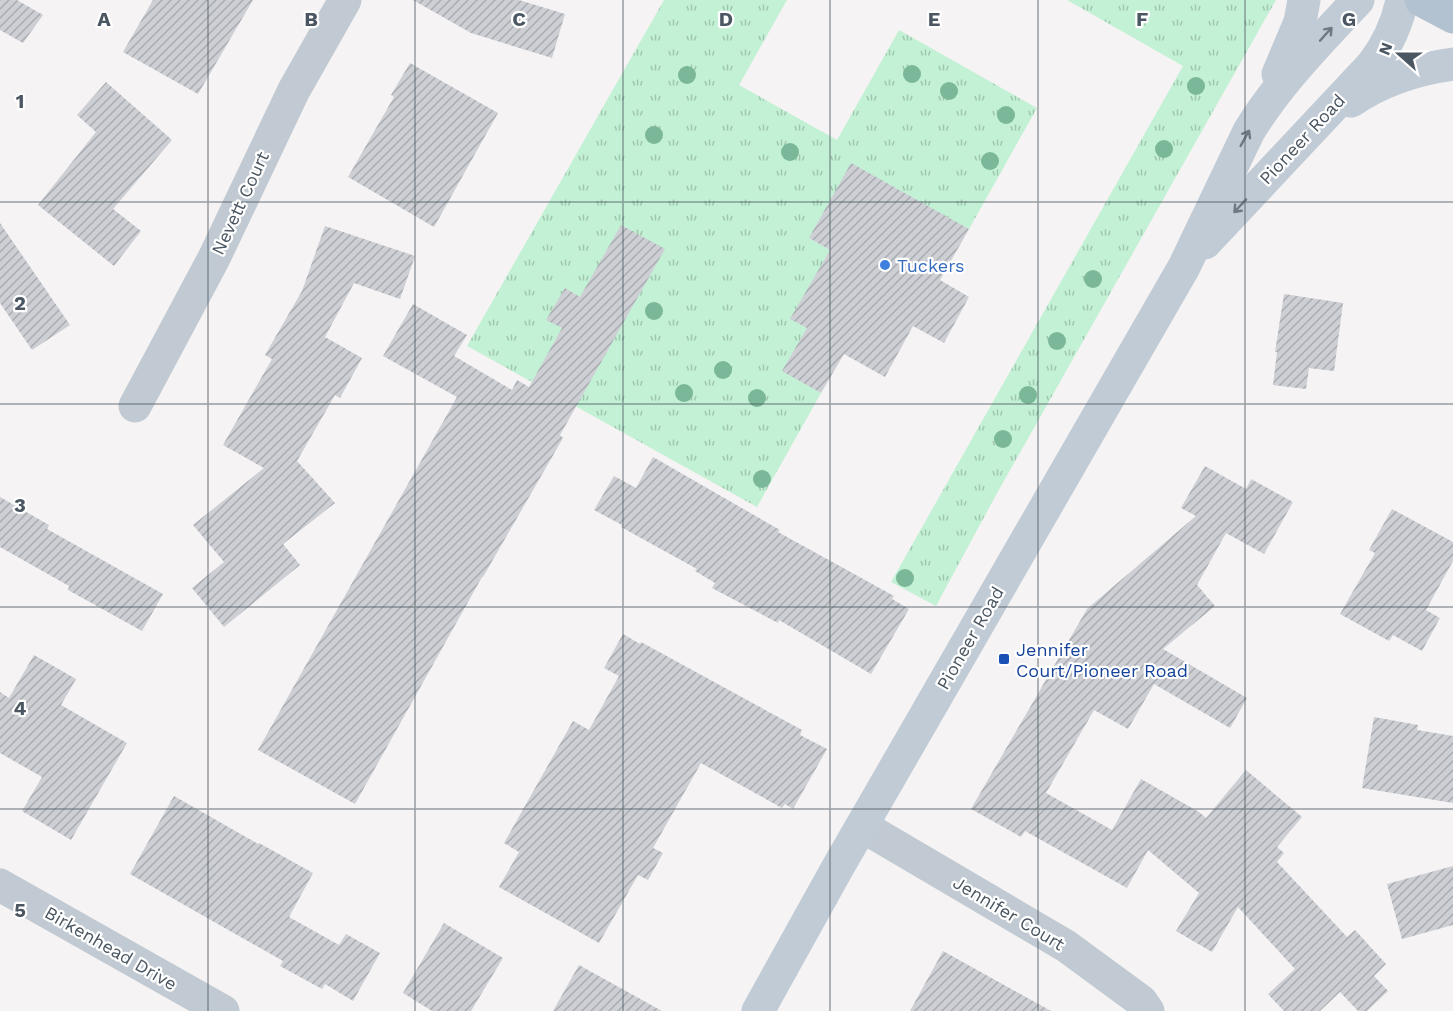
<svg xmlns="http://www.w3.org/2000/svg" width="1453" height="1011" font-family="'Work Sans',sans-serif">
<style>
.grass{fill:url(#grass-tufts)}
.building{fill:url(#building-hatch)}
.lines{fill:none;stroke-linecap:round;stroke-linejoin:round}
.street{stroke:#c1cad2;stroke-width:33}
.secondary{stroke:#c1cbd6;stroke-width:33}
.primary{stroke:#b3c2d1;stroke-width:33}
.tree{fill:#7bb799}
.oneway{stroke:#6e7984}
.grid{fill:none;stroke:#4a5661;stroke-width:1.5;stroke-opacity:0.55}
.shop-dot{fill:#3f7fe0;stroke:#fff;stroke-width:2}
.transit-dot{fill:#1a4fb4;stroke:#fff;stroke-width:2}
.labels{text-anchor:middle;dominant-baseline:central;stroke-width:4.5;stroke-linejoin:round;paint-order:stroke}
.street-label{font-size:18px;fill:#4a5661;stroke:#fff}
.shop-label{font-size:18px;fill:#366cbe;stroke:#fff;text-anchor:start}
.transit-label{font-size:18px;fill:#164399;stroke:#fff;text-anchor:start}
.grid-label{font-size:20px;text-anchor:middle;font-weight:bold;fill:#4a5661;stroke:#fff;stroke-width:4.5;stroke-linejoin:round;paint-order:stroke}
</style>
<defs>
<pattern id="grass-tufts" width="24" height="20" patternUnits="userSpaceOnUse" patternTransform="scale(1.5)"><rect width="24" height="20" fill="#c3f1d5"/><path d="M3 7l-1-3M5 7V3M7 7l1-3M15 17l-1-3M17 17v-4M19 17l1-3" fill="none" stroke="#a0c6b0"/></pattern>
<pattern id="building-hatch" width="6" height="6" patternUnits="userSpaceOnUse" patternTransform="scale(1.5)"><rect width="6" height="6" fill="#cdcfd5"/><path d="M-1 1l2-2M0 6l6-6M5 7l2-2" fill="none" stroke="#a8abb0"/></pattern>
</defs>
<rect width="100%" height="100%" fill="#f5f3f3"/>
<g class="grass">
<polygon points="664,0 787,0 739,85 837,140 899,30 1037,108 969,229 809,238 830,250 791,319 807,328 783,371 821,393 757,507 467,346"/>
<polygon points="1067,0 1276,0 996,495 936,606 891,582 1183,66"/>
</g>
<g class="building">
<polygon points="0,0 17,0 43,15 23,43 0,30"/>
<polygon points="153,0 253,0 198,94 123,52"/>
<polygon points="413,0 519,0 565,14 552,58 471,33"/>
<polygon points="410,63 498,113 434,227 348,177 394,97 391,95"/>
<polygon points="106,82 172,140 113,209 141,231 114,266 38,205 96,132 77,115"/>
<polygon points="851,163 969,229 940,280 969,297 944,343 913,326 885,377 844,354 821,393 782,371 807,328 790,319 830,250 809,238"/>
<polygon points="0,223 70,325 32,350 0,303"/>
<polygon points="621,225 665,249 560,435 563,438 483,577 482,577 355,804 258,750 457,397 383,356 413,304 467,335 454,356 512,390 517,380 529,387 562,328 546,320 565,288 580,297"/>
<polygon points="325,226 415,256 400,299 354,283 325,337 362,358 340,398 335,395 297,461 335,503 283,544 300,565 224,627 192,588 224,562 193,525 264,468 223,445 272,359 265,355 302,291"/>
<polygon points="1284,294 1343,303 1334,371 1309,368 1306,389 1273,385 1277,352 1275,352"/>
<polygon points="653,457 780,530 778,532 894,596 892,599 909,609 871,674 779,620 778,623 712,588 715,583 695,571 697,569 621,527 622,525 594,510 614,476 636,488"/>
<polygon points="1205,466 1246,489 1251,479 1293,502 1264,554 1226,533 1197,585 1215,606 1163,649 1247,698 1230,728 1154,684 1128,729 1094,710 1046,793 1112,830 1141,779 1199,812 1206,818 1246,770 1302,817 1277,847 1284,853 1277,862 1347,937 1355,930 1386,964 1374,976 1388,991 1367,1011 1358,1011 1340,992 1320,1011 1284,1011 1268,994 1295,969 1238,907 1212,952 1176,931 1199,893 1148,850 1127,888 1025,831 1021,837 971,809 1087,609 1196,516 1181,508"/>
<polygon points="0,497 49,525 47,529 163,594 142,631 68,590 69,586 0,547"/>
<polygon points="1392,509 1453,542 1453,561 1426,610 1440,618 1422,651 1393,635 1389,641 1340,614 1375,553 1369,550"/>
<polygon points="623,634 640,644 641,642 802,730 800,735 827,749 793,809 785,804 782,808 701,763 653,848 663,853 648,880 638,875 599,943 499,887 519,852 504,843 573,721 589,730 619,676 604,668"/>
<polygon points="34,655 76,679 61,705 127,743 71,840 22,811 42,777 0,753 0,692 9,698"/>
<polygon points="1374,717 1418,725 1417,730 1453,736 1453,803 1362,788"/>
<polygon points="174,796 258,844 259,843 313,873 289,917 339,945 346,934 380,953 353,1001 325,984 322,989 280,966 283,961 130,874"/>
<polygon points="1453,866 1453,925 1402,939 1387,884"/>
<polygon points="444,923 503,958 471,1011 432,1011 403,993"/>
<polygon points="943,951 1051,1011 910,1011"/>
<polygon points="579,965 662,1011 553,1011"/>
</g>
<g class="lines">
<g class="street">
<polyline points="135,406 214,258 294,90 345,0"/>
<polyline points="862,826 1066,946 1141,1001 1148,1011"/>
<polyline points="0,885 223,1011"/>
</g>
<g class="secondary">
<polyline points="1278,74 1300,22 1304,0"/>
<path d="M 1351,101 C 1382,80 1416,69 1453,64"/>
<path d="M 1205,243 L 1373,64 C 1388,44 1397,25 1402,0"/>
<path d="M 758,1011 L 838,867 L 1184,267 L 1249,131 C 1279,82 1319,42 1358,0"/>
</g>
<polyline class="primary" points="1421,0 1453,17"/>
</g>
<g class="tree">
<circle cx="912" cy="74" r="9"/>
<circle cx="687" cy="75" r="9"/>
<circle cx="1196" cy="86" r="9"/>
<circle cx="949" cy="91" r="9"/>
<circle cx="1006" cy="115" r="9"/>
<circle cx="654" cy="135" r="9"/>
<circle cx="1164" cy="149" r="9"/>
<circle cx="790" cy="152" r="9"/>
<circle cx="990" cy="161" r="9"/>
<circle cx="1093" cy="279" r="9"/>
<circle cx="654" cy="311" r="9"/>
<circle cx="1057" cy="341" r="9"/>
<circle cx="723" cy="370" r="9"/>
<circle cx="684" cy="393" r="9"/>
<circle cx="1028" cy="395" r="9"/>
<circle cx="757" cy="398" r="9"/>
<circle cx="1003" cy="439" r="9"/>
<circle cx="762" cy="479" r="9"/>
<circle cx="905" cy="578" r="9"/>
</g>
<defs><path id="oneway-shaft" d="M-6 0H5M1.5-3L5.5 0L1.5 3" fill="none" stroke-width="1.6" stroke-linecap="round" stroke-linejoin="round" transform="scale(1.5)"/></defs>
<g class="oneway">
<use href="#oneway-shaft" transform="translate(1326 34) rotate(-48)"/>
<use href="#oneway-shaft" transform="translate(1245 138) rotate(-61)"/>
<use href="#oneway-shaft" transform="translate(1240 206) rotate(133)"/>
</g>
<path class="grid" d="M 208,0 L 208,1011M 415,0 L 415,1011M 623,0 L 623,1011M 830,0 L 830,1011M 1038,0 L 1038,1011M 1245,0 L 1245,1011M 0,202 L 1453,202M 0,404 L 1453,404M 0,607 L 1453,607M 0,809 L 1453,809"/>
<circle class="shop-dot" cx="885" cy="265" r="6"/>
<rect class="transit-dot" x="998" y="653" width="12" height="12" rx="3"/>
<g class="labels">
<g class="street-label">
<text transform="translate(1302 139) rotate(-47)">Pioneer Road</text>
<text transform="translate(240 203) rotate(-65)">Nevett Court</text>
<text transform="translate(970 638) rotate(-60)">Pioneer Road</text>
<text transform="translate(1009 913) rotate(31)">Jennifer Court</text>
<text transform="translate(111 948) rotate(30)">Birkenhead Drive</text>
</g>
<g class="shop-label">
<text x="897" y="265">Tuckers</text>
</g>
<g class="transit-label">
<text x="1016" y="649">Jennifer<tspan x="1016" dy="21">Court/Pioneer Road</tspan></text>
</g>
</g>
<g class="grid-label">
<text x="104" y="26">A</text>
<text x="311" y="26">B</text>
<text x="519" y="26">C</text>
<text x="726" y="26">D</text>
<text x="934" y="26">E</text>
<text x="1142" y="26">F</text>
<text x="1349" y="26">G</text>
<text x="20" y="108">1</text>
<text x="20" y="310">2</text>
<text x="20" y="512">3</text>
<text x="20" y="715">4</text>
<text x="20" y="917">5</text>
</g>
<g transform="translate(1399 54) rotate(291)" stroke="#ffffff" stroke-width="4.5" paint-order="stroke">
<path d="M0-4.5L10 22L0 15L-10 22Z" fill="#4a5661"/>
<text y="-9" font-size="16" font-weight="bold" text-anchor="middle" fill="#4a5661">N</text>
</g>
</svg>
